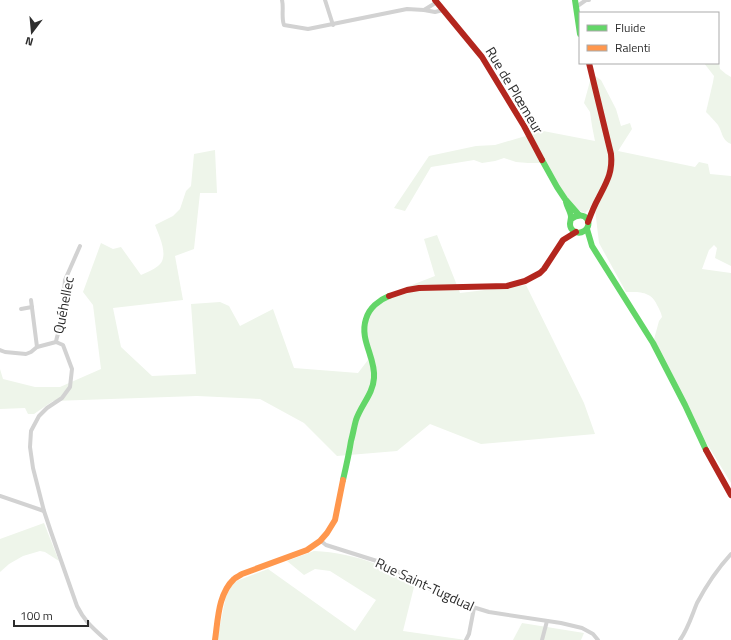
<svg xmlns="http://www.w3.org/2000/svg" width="731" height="640" font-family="'Titillium Web',sans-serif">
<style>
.green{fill:#eef5ea}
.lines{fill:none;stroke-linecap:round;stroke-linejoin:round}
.street{stroke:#d2d2d2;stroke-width:4}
.fast{stroke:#63d668;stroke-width:6}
.slow{stroke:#ff974d;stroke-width:6}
.jam{stroke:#b3261e;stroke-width:6}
.labels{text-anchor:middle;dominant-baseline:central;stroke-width:4;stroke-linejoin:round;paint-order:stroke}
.street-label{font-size:14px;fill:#2d2d2d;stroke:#fff}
</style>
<rect width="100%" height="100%" fill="#fff"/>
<g class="green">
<path d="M 718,56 L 720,69 L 726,74 L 731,77 L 731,144 C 722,141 722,131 718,125 C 714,120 710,116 706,112 L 713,82 L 714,76 L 704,63 L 718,63 Z"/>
<path d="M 592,74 L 601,80 L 616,109 L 621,126 L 630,123 L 632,129 L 618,151 L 695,167 L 699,162 L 708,164 L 710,174 L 731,176 L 731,266 L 715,258 L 717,248 L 714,245 L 709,250 L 702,269 L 731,273 L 731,483 L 690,416 L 653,343 L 659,321 L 662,317 C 661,312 659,309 657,305 C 651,291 639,292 626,292 L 599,243 L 595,209 L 591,207 L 585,213 L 578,210 L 565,196 L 544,163 L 528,163 L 516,162 L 504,158 L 495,161 L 482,163 L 474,160 L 431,167 L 405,211 L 394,208 L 429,156 L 476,146 L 495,145 L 529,135 L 524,126 L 538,130 L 595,141 L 592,126 L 590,112 L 584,103 Z"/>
<path d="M 215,150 L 217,193 L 200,193 L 194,249 L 175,256 L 183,300 L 113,308 L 121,347 L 152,376 L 196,374 L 191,304 L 220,302 L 229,306 L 240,326 L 273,309 L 294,368 L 358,373 L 368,360 L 362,329 L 366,313 L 391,293 L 435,276 L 424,239 L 437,235 L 460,293 L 526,285 L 584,403 L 595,434 L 481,444 L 430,424 L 397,451 L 337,456 L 304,423 L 260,399 L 197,396 L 53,401 L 34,414 L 28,414 L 25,408 L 0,409 L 0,369 L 3,379 L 35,387 L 60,387 L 101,369 L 93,305 L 83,292 L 101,243 L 113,249 L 121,247 L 141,275 C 147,272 153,270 158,266 C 170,257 159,236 155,225 L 173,216 L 180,209 L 186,191 L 191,186 L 194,154 Z"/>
<polygon points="44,523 59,561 45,552 40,551 23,556 9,564 0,572 0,539"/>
<path d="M 314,551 C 335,552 356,556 376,564 C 388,569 403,580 414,587 L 403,631 L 466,640 L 217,640 L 226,596 L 234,582 L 268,569 L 355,631 L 376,600 L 330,571 L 315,569 L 304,575 L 287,561 Z"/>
<polygon points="522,623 584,633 581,640 513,640"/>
</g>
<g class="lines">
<g class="street">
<path d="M 282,0 C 284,8 281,17 284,25 L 308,29 L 407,9 L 424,10 L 435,12 L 443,10"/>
<polyline points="325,0 333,25"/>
<polyline points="576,7 586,0 589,0"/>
<polyline points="424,10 437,2"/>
<path d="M 80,246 L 65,280 L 62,320 C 61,328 57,334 56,342 L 63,345 L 72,369 L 70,387 L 62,398 L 47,408 L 39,416 L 31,431 L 30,447 L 33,468 L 44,511 L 51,532 L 77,606 C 85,622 93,628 106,640"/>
<polyline points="31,300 37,347"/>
<polyline points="21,309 32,307"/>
<polyline points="0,350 5,352 26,354 31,352 37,347 56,342"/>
<polyline points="0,496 44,511"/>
<polyline points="321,541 326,545 380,562 434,591 463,604 489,612 561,623 582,628 593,634 598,640"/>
<polyline points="466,640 469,634 474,608"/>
<polyline points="542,640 547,621"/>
<path d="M 680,640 C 688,629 692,615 697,603 C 706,586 718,568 731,554"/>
</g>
<g class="fast">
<polyline points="575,0 580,34"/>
<polyline points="542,160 557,187 565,199 579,215"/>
<path d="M 566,202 C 567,207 571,212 571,217 C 571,218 570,223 570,224 C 570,231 578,235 584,231 C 594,225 586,208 571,219"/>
<polyline points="587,229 592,246 653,343 685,405 706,450"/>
<path d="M 343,480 C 346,467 349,454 351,441 C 353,434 354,427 356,420 C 361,405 373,394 374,378 C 376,358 359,340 366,319 C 369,308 379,300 389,296"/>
</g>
<path class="slow" d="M 215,640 C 218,620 218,594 234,579 C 236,577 239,576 242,574 L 307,550 L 320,541 L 327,533 L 335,520 L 343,480"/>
<g class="jam">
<polyline points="435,0 482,57 524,126 542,160"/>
<path d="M 588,222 C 591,214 594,206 598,199 C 606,183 613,173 611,154 L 589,63"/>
<polyline points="389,296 407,290 419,288 507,286 525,281 540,273 544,269 563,240 576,232"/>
<polyline points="706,450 731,495"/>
</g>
</g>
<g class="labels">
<g class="street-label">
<text transform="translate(515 90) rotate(59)">Rue de Plœmeur</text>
<text transform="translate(63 305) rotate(-79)">Quéhellec</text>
<text transform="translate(425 584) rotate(25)">Rue Saint-Tugdual</text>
</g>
</g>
<rect x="579" y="12" width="140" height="52" fill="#ffffff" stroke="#ababab"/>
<rect x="587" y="25" width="20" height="6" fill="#63d668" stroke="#ababab"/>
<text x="615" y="32" font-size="12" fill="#2d2d2d">Fluide</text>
<rect x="587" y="45" width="20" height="6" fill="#ff974d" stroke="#ababab"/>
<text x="615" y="52" font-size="12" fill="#2d2d2d">Ralenti</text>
<g transform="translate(32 32) rotate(196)" stroke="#ffffff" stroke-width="3" paint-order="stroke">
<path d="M0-3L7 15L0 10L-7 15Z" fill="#2d2d2d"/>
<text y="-6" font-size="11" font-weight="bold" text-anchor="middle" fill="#2d2d2d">N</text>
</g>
<path d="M14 620v6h74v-6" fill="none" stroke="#2d2d2d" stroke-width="2"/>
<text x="20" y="620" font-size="12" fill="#2d2d2d" stroke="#ffffff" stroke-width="3" paint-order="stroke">100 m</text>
</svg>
